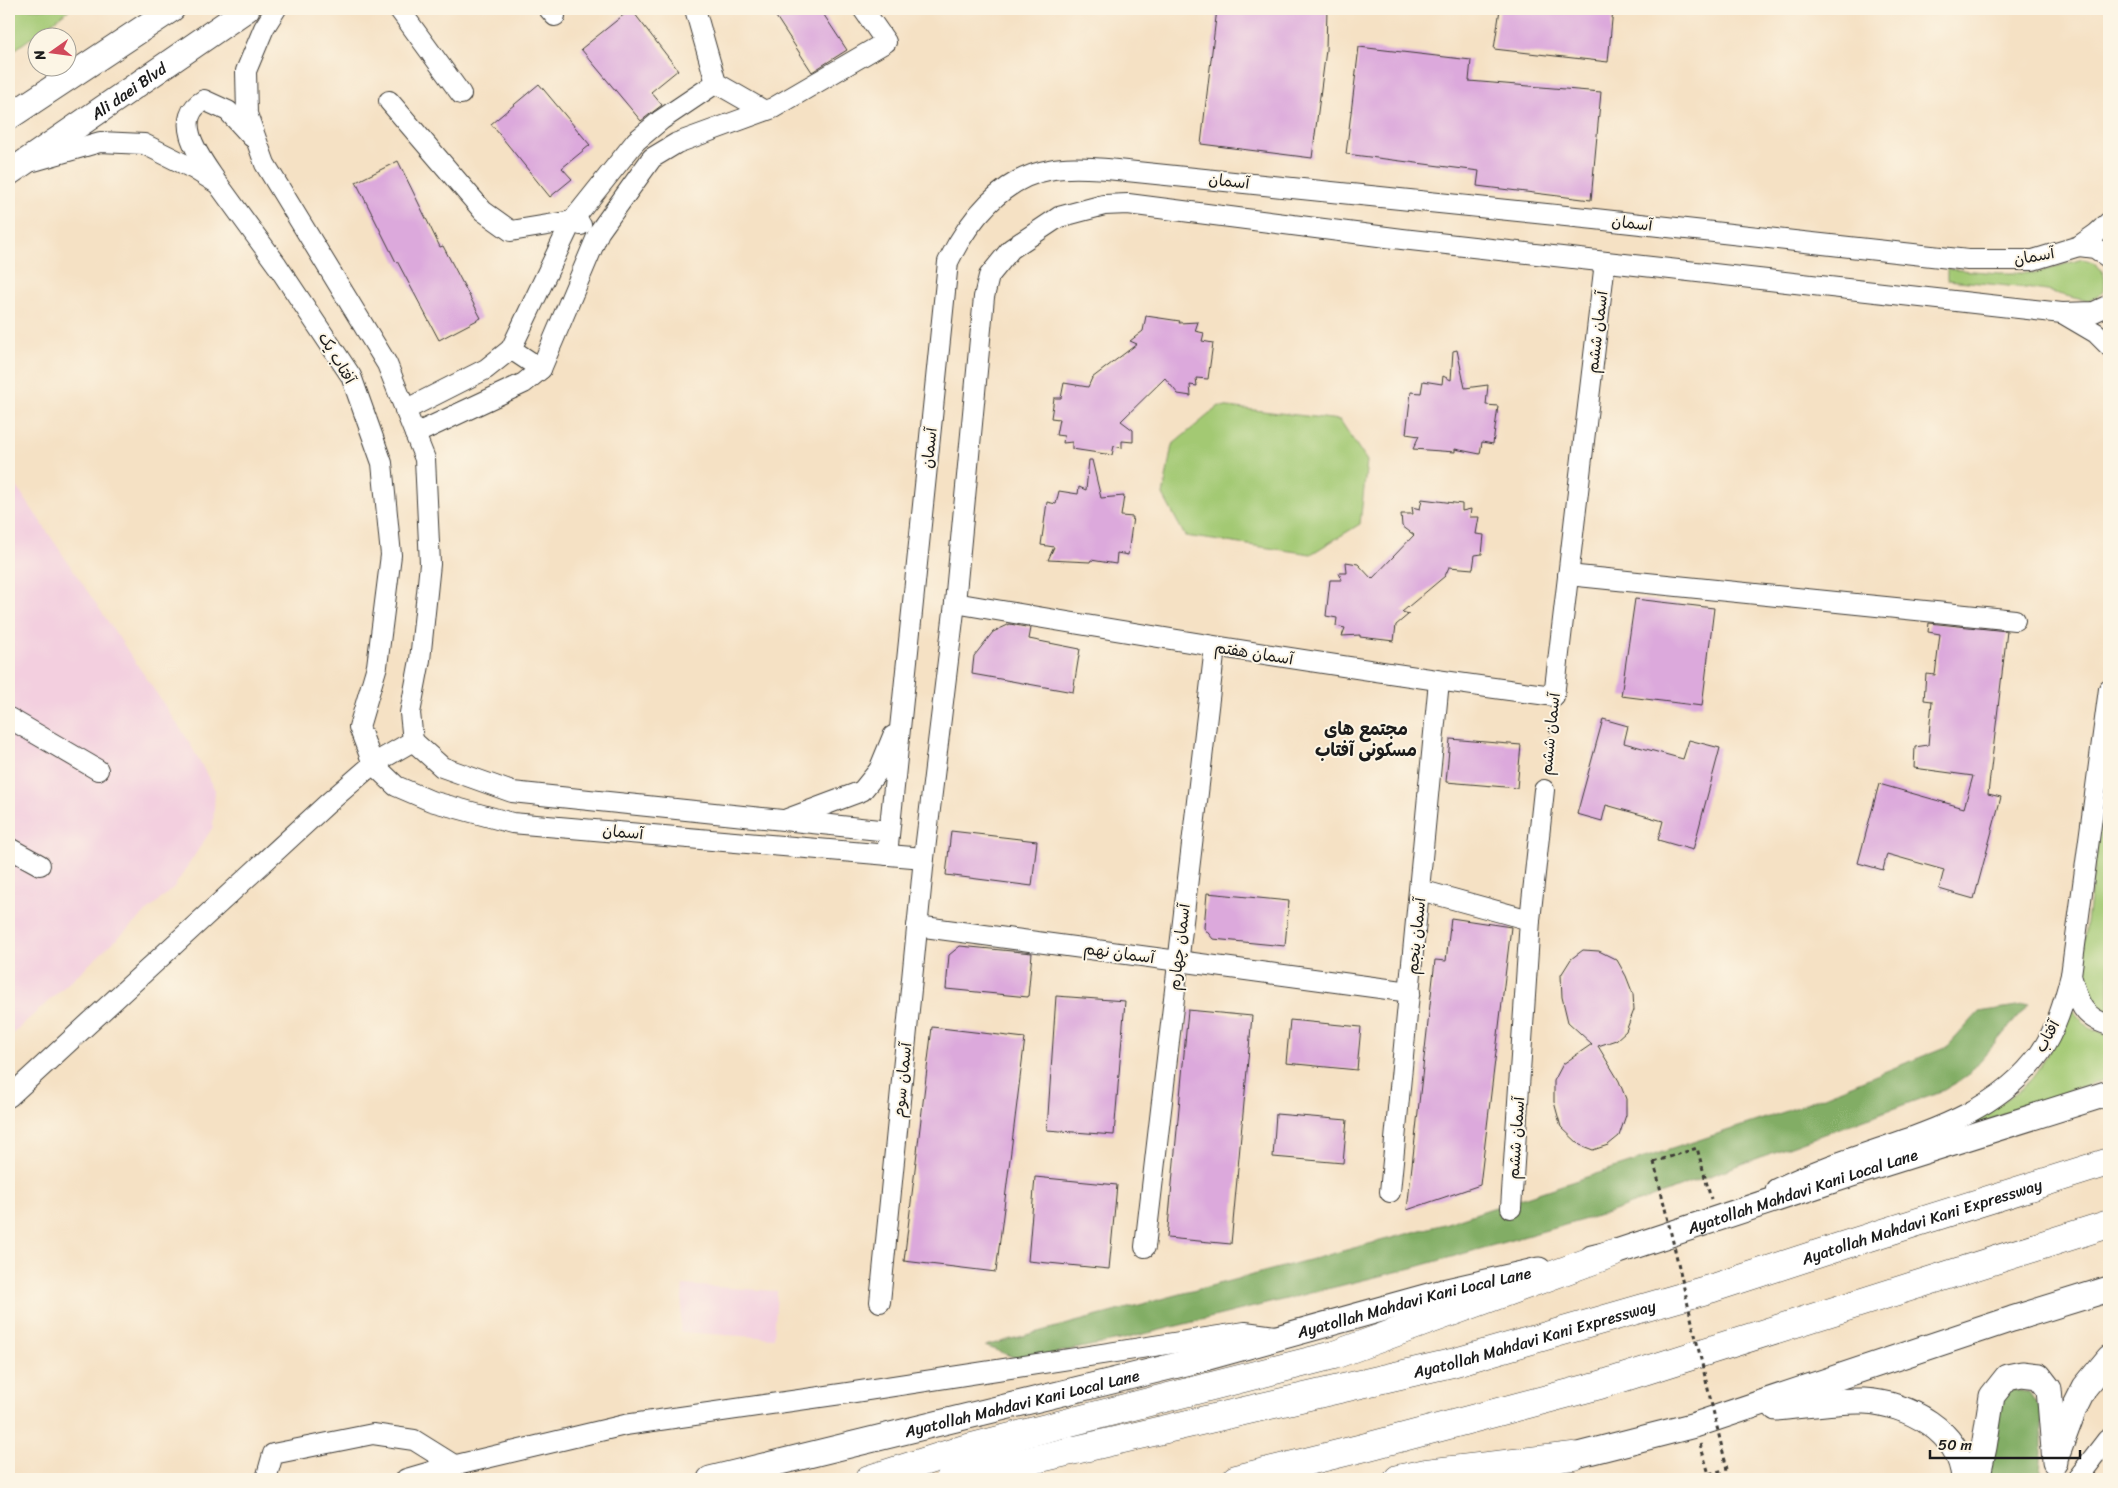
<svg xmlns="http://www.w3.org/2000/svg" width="2118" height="1488" font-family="Sriracha,'Playpen Sans Arabic',sans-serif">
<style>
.built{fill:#f3cfdf}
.green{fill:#a3c973;stroke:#607248}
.forest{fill:#82ad65;stroke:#4f6440}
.building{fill:#dca9dc}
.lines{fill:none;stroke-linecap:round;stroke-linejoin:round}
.minor-casing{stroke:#3d3a35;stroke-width:22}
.major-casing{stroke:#3d3a35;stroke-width:27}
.highway-casing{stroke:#3d3a35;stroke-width:29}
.path{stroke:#3d3a35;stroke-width:3;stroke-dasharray:4 4;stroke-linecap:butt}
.minor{stroke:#fff;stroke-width:20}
.major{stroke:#fff;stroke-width:25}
.highway{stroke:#fff;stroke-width:28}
.path-bridge{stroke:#3d3a35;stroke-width:3;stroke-dasharray:4 4;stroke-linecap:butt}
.labels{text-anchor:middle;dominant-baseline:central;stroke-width:4;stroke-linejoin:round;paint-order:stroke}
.street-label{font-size:16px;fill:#1c1c1c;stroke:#fcf5e5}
.neighbourhood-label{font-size:18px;font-weight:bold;fill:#1c1c1c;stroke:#fcf5e5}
</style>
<rect width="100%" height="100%" fill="#fcf5e5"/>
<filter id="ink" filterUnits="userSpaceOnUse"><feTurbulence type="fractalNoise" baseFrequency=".02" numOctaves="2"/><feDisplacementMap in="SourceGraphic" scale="10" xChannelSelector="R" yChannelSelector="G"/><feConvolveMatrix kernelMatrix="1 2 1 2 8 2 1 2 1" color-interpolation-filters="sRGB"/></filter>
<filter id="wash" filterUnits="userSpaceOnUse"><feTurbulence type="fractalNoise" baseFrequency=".0096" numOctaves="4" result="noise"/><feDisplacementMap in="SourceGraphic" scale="20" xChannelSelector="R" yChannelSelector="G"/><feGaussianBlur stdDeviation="1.12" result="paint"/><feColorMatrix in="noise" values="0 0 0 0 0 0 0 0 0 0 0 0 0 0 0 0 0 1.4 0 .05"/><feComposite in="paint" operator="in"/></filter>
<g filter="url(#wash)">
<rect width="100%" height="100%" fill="#f5e1c4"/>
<g class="built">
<polygon points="9,475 188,740 215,790 213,827 174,887 9,1037"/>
<polygon points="683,1285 777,1291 774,1338 680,1332"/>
</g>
<g class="green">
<polygon points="9,9 70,9 9,54"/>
<path d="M 2082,259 C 2109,262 2113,295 2089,300 C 2080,301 2058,293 2047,291 C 2014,286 1980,283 1947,280 L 1947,269 L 1999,273 L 2036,273 Z"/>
<polygon points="1219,406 1340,420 1367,461 1360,524 1311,554 1185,536 1163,495 1172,445"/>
<polygon points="2109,751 2109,1015 2089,1006 2081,979 2081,968"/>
<path d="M 2071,1009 L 2091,1029 L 2109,1036 L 2109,1078 L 2048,1098 L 1969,1128 L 1901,1148 C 1940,1131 2012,1107 2036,1073 C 2049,1053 2060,1030 2071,1009 Z"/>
</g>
<g class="forest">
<polygon points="2029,1004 1966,1077 1944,1090 1611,1212 1416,1267 1124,1339 1021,1360 985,1346 1444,1224 1787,1111 1948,1046 1979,1012"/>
<polygon points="2012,1390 2029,1392 2042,1412 2042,1454 2039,1479 1988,1479 2002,1396"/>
</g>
<g id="blocks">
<g class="building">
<polygon points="631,9 678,70 651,92 662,105 641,121 581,49"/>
<polygon points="771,9 820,9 847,50 812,72"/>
<polygon points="1217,9 1327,9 1326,50 1312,158 1201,144"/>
<polygon points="1500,9 1613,9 1608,62 1494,49"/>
<polygon points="1359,47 1471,60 1469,81 1601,92 1591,200 1477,186 1479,171 1346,154"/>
<polygon points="539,84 590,145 562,168 572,179 550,197 491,124"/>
<polygon points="398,161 440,247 443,246 481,318 439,340 397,261 396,262 356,182"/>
<polygon points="1146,316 1180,321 1179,323 1198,322 1195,331 1204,333 1202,341 1213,343 1208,379 1196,378 1197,386 1190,385 1191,396 1178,394 1165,378 1121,421 1133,430 1133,442 1122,441 1122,448 1114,446 1112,455 1072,449 1072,442 1063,443 1064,436 1056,435 1059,419 1051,418 1054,398 1061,398 1064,383 1088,387 1092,378 1137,344 1130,341 1143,331"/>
<polygon points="1457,350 1465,388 1488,385 1486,405 1498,406 1493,444 1482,442 1480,454 1455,449 1455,452 1413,449 1419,436 1406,434 1411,392 1421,393 1423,381 1442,384 1443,376 1451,380 1453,351"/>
<polygon points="1089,460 1092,460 1101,498 1124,496 1121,516 1133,517 1128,555 1117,553 1116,564 1091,560 1090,562 1048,560 1054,547 1041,545 1047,502 1056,504 1059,491 1078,494 1079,487 1086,490"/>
<polygon points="1422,499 1462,504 1462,511 1471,509 1470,517 1479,517 1476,534 1484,535 1482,554 1475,555 1473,569 1449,567 1445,576 1402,612 1409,614 1396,625 1394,641 1360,637 1360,635 1342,636 1345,628 1336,626 1337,618 1326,616 1330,580 1342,580 1339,573 1347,573 1346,562 1358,564 1372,579 1414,535 1402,526 1401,514 1413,514 1412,507 1420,509"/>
<polygon points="1635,599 1714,608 1702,706 1621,696"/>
<polygon points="1929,623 2007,631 1988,794 2001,797 1974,899 1939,889 1944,870 1887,854 1883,870 1858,863 1879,784 1964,808 1973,776 1914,768 1915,747 1928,745 1932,701 1924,700 1926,674 1935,675 1940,634 1928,632"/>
<polygon points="1010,624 1031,628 1029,639 1080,649 1073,692 972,674 974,656 993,632"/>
<polygon points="1603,719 1628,726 1624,743 1683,759 1689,740 1720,748 1693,850 1658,840 1663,821 1606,805 1602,821 1577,814"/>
<polygon points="1450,739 1521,745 1517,788 1446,782"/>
<polygon points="951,831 1037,841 1032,886 946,875"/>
<polygon points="1207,893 1289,901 1285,946 1213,939 1204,928"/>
<polygon points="1451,918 1511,927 1480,1185 1407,1210 1435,960 1446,961"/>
<polygon points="960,946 1032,953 1028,997 946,989 949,955"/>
<polygon points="1583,950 1599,951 1617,960 1626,976 1633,994 1634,1010 1626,1031 1616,1040 1598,1046 1619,1081 1626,1099 1626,1115 1619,1136 1608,1145 1593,1150 1580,1145 1561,1127 1554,1102 1554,1081 1563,1064 1592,1044 1568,1022 1562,997 1561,975 1571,959"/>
<polygon points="1056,996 1125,1001 1114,1135 1047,1130"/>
<polygon points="1188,1010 1252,1016 1231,1244 1167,1238"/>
<polygon points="1290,1020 1361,1027 1357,1070 1286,1063"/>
<polygon points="932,1027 1025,1038 996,1272 904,1261"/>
<polygon points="1276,1114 1347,1120 1343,1163 1273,1157"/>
<polygon points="1035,1177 1117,1185 1109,1269 1028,1261"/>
</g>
</g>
</g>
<g filter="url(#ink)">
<use href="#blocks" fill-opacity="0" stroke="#3d3a35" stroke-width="1"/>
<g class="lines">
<g class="minor-casing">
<g id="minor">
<polyline points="276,9 264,28 246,71 247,114 265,164 387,364 425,459 430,564 420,660 410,713 413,741"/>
<polyline points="399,9 461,94"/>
<polyline points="549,9 555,16"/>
<polyline points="695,9 716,83 763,110"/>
<polyline points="716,83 661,120 636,141 572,221 511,349 541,369 599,232 652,158 677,143 773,108 886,42 863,9"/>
<polyline points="389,101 483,211 511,231 572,221 581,225"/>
<polyline points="34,161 100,142 144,144 194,169 218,184 277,265 351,376 382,463 391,555 377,666 359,727 373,764 396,786 431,801 512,823 924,858"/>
<path d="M 214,178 C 199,156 171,119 204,100 L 228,111 L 252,137"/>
<polyline points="2079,246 2095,248 2109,258"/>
<polyline points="2062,313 2096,333 2109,346"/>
<polyline points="405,410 486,369 511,349"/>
<polyline points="415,434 524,383 541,369"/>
<polyline points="1568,575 2015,620"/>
<path d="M 955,603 C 1154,637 1354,670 1554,696 L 1605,262"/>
<polyline points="9,718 98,770"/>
<polyline points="413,741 442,767 512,792 889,831"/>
<polyline points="787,819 862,791 879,770 893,736"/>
<polyline points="9,848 40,865"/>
<path d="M 887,855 L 948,262 C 968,221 1002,178 1049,170 C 1068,166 1088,168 1107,169 L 1595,219 L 1968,260 L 2033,260 L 2079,246 L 2096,234 L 2109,222"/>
<polyline points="1420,890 1530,920"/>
<polyline points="917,926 1410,992"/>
<path d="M 2071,975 C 2078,1001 2081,1017 2109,1025"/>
<polyline points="9,1097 327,804 373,764 413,741"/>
<path d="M 1776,1189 C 1799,1178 1822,1168 1846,1160 C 1915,1135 1996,1116 2040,1053 C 2056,1030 2064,1002 2071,975 L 2109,689"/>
<polyline points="1390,1192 1439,681"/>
<polyline points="1511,1208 1530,920 1544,790"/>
<polyline points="1145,1247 1215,647"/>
<polyline points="880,1302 924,858 955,603 984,297 989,276 1011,249 1059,217 1104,205 1128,204 1402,239 2062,313 2094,312 2109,305"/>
<polyline points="266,1479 273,1454 373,1434 414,1440 454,1465"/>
<polyline points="406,1479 444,1468 625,1425 848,1393 1245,1332 1275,1336"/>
<polyline points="2077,1479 2107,1440 2109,1440"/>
</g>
</g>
<g class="major-casing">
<g id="major">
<polyline points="9,117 172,9"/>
<path id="s1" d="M 9,173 L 247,9"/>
<path id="s2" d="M 1592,1258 L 1613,1253 L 1852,1174 L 2109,1093"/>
<path d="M 1776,1408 C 1804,1406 1835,1400 1864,1401 C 1907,1403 1961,1431 1964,1479"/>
<polyline points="2058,1452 2074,1409 2085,1387 2109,1358"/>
<polyline points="1554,1461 1695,1425 2012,1319 2109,1289"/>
<path id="s3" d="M 710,1479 L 1194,1361 L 1443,1292 L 1539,1270"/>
<polyline points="1977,1479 1984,1447 1992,1396 2007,1377 2022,1374 2039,1376 2049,1389 2055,1462"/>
</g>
</g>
<g class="highway-casing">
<g id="highway">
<polyline points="869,1479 964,1449 1334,1355 1613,1253"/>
<path id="s4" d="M 950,1479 L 1452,1363 L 1713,1288 L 1848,1244 L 2109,1162"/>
<polyline points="1236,1479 1362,1448 1600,1385 2109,1224"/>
<polyline points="1398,1479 1426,1473 1573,1456"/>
</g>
</g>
<g class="path">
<polyline points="1546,772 1552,716"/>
<polyline points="1654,1162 1697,1148 1711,1199"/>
<polyline points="1700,1444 1709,1474 1727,1469"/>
</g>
<use href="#minor" class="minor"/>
<use href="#major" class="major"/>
<use href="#highway" class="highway"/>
<polyline class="path-bridge" points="1654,1162 1727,1469"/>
</g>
</g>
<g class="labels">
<g class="street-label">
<text stroke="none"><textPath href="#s1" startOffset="145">Ali daei Blvd</textPath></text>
<text transform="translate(1229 181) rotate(6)">آسمان</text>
<text transform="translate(1632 223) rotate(6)">آسمان</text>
<text transform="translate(2034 256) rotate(-10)">آسمان</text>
<text transform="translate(1597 332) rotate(-83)">آسمان ششم</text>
<text transform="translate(337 358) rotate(59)">آفتاب یک</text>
<text transform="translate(929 448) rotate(-84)">آسمان</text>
<text transform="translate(1254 653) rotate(9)">آسمان هفتم</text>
<text transform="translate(1550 734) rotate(-84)">آسمان ششم</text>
<text transform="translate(623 832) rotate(5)">آسمان</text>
<text transform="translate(1416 936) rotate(-84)">آسمان پنجم</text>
<text transform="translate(1179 947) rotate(-83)">آسمان چهارم</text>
<text transform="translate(1119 953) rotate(8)">آسمان نهم</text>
<text transform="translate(2047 1036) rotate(-62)">آفتاب</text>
<text transform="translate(902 1080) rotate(-84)">آسمان سوم</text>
<text transform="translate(1516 1138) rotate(-86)">آسمان ششم</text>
<text stroke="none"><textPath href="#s2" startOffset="221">Ayatollah Mahdavi Kani Local Lane</textPath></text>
<text stroke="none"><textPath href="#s4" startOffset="1006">Ayatollah Mahdavi Kani Expressway</textPath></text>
<text stroke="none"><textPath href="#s3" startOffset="726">Ayatollah Mahdavi Kani Local Lane</textPath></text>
<text stroke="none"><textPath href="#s4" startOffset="601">Ayatollah Mahdavi Kani Expressway</textPath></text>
<text stroke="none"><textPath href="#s3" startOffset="321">Ayatollah Mahdavi Kani Local Lane</textPath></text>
</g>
<g class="neighbourhood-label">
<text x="1366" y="729">مجتمع های<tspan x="1366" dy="21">مسکونی آفتاب</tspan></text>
</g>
</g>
<rect width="2118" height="1488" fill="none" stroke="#fcf5e5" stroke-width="30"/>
<g transform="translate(52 52) rotate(256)"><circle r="24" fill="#fcf5e5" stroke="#a29e95"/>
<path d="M0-4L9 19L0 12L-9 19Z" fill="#d1495b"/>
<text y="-8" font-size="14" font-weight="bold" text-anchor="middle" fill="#1c1c1c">N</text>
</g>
<path d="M1930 1450v8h150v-8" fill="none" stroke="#1c1c1c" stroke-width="2.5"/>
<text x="1938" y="1450" font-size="15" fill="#1c1c1c" stroke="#fcf5e5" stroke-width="4" paint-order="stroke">50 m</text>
</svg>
